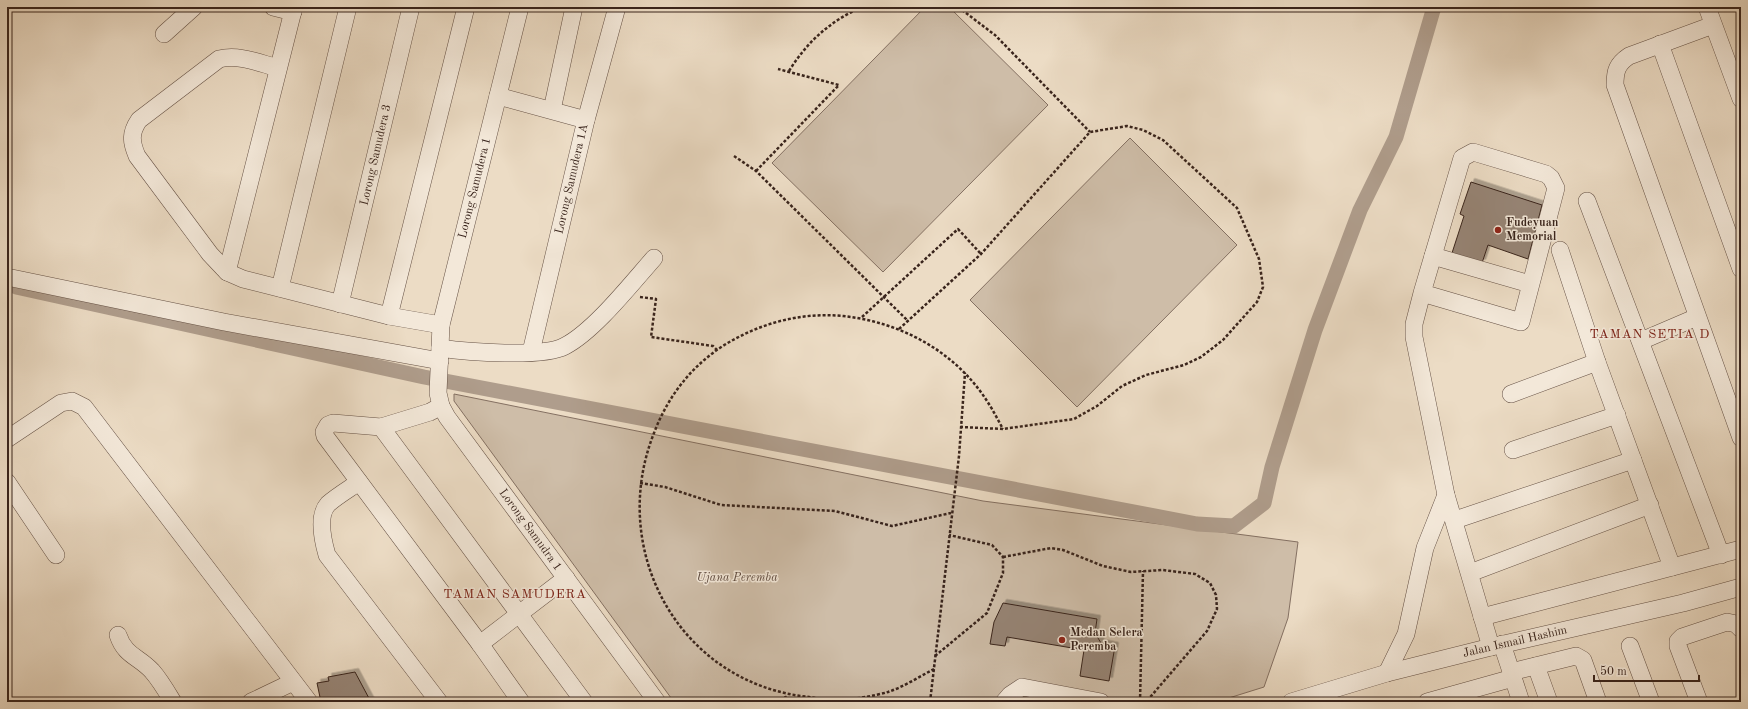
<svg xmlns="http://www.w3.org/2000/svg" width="1748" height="709" font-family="'Old Standard TT',serif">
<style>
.green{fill:#cebda8;stroke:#847062}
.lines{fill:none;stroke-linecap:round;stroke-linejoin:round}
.canal{stroke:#af9d8c;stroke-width:15}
.building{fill:#968474;stroke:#39241c;filter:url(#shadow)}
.minor-casing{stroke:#665246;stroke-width:18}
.path{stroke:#39241c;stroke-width:2.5;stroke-dasharray:3 2;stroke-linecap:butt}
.minor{stroke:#f3e8d9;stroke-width:17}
.poi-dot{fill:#8f2418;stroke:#f3e8d9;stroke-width:1.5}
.labels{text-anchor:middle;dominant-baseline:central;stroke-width:3;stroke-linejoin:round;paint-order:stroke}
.street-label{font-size:12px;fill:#39241c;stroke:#f3e8d9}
.poi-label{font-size:12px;font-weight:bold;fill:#39241c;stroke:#f3e8d9;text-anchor:start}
.park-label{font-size:12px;font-style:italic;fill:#5e4a3f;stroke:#f3e8d9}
.neighbourhood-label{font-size:13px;letter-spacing:1px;fill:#7a1f14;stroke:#f3e8d9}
</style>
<defs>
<filter id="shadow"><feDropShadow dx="3.5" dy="-3.5" stdDeviation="0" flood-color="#0004"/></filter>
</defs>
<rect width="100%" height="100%" fill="#ecdcc5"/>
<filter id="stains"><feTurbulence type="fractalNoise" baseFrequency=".005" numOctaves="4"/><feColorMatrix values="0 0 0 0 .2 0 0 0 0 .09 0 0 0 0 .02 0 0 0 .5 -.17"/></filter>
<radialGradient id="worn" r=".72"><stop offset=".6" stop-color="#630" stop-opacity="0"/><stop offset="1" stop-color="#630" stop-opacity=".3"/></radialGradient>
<g class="green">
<polygon points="925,7 949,7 1048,105 883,272 772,163"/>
<polygon points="1130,138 1237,245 1077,407 970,300"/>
<polygon points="454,394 983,501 1298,542 1288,618 1264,687 1216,702 674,702 454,401"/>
</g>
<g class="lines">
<polyline class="canal" points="16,287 424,377 1197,524 1234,526 1264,503 1272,467 1315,330 1360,210 1396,137 1434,7"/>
</g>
<g class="building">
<polygon points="1471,182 1542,205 1528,259 1488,245 1482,263 1452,253 1464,216 1460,214"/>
<polygon points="1003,603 1097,619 1095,633 1101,643 1115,646 1109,681 1080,676 1084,650 1007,637 1005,646 990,644 994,622"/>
<polygon points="355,672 371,702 321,702 317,683 329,681 328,677"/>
</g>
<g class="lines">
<g class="minor-casing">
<g id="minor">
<polyline points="273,7 293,12"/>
<polyline points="520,7 441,325 438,393 441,406 447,417 657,702"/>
<polyline points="1707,7 1741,99"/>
<path d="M 1713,25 L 1629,56 C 1617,64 1615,71 1615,85 L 1741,438"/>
<polyline points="164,34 194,7"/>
<polyline points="1660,44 1741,269"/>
<path d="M 278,68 C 259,63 239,54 219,59 L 139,120 C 130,133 131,142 137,156 L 210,254 L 227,272 L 243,279 L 389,316 L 441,325"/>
<polyline points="498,96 586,120"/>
<polyline points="552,110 574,7"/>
<polyline points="1587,201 1721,555"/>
<polyline points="1560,250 1597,362 1672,567"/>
<polyline points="1433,256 1530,284"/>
<polyline points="227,272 294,7"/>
<polyline points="7,277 224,322 440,361"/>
<polyline points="280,288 348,7"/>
<polyline points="1422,293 1521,322 1556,188 1551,178 1546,174 1473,152 1462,158 1422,293 1414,324 1414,337 1446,495 1491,647"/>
<polyline points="340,304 411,7"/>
<polyline points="389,316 466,7"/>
<polyline points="1641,341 1697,317"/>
<path d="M 440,348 C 467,352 543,358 565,346 C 594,331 631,284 654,258"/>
<polyline points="531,352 586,120 617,7"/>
<polyline points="1511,394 1597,362"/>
<polyline points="441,406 430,412 381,427 333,423 328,425 324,432 325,436 480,644 521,702"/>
<polyline points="381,427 584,702"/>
<polyline points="7,439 61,403 72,401 84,407 309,702"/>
<polyline points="1513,450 1617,415"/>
<polyline points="7,482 56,555"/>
<path d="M 359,482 C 349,489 337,496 328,504 C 317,516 323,541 327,555 L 439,702"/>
<polyline points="1455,520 1633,460"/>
<polyline points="1470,573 1650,505"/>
<polyline points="1482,617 1741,549"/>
<path d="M 118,635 C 125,656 138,656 152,671 C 160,680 167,692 173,702"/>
<polyline points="480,644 566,578"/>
<polyline points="1502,644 1521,702"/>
<polyline points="1630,646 1651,702"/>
<polyline points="1536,666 1549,702"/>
<polyline points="1511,672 1576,656 1583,660 1598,702"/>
<polyline points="1387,673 1406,634 1425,548 1446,495"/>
<polyline points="251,702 293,682"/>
<polyline points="1004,702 1010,695 1022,687 1101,702"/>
<polyline points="1291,702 1387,673 1491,647 1683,603 1741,587"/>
<polyline points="1427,702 1513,678"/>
<polyline points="1699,702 1678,646 1678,641 1682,637 1727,622 1736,624 1741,629"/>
</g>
</g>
<g class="path">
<polyline points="958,7 995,35 1090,132"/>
<path d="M 789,71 C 807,42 830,21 862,7"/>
<polyline points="734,156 756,171 908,321"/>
<polyline points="756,171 839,85 778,69"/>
<polyline points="640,297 656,299 651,337 713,346 717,350"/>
<polyline points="862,317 958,229 981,254"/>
<polyline points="899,329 981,254 1090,132 1127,126 1143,130 1163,140 1237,208 1259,259 1263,287 1257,302 1223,340 1201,357 1184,365 1146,375 1122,386 1097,406 1074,419 1003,429 961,427"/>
<polyline points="640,483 665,487 721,505 835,511 892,526 951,513"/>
<polyline points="1003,557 1051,548 1063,550 1103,566 1131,572 1163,570 1195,574 1210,583 1216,595 1217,609 1207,631 1146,702"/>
<polyline points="935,656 987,613 1003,573 1003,557 992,545 949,535"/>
<path d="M 934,669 C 919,677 903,687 888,692 C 874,696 851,700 837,700 C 828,701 818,698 809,697 C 680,684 607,551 654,433 C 668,396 692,365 726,344 C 761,323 801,312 843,316 C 900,322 955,351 987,401 C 993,410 998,420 1003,429"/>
<polyline points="785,696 788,702"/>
<polyline points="930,702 959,456 965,373"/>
<polyline points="1140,702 1143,571"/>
</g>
<use href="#minor" class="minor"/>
</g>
<g class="poi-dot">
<circle cx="1498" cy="230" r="4"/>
<circle cx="1062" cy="640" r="4"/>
</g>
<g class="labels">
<g class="street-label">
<text transform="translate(376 155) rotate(-77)">Lorong Samudera 3</text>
<text transform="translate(572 179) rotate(-77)">Lorong Samudera 1A</text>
<text transform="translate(475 188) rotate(-76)">Lorong Samudera 1</text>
<text transform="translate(530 530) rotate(54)">Lorong Samudra 1</text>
<text transform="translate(1515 642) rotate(-13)">Jalan Ismail Hashim</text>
</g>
<g class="poi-label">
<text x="1506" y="223">Fudeyuan<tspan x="1506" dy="14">Memorial</tspan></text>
<text x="1070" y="633">Medan Selera<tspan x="1070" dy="14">Peremba</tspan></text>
</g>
<g class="park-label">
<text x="737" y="578">Ujana Peremba</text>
</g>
<g class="neighbourhood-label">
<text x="1650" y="334">TAMAN SETIA D</text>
<text x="515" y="594">TAMAN SAMUDERA</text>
</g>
</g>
<rect width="1748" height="709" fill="none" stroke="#ecdcc5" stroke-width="24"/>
<rect x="8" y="8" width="1732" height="693" fill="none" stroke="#39241c" stroke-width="2"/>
<rect x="12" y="12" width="1724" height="685" fill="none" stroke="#39241c"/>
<path d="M1594 675v6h105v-6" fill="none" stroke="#39241c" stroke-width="2"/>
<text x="1600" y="675" font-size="12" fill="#39241c" stroke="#f3e8d9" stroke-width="3" paint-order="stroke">50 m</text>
<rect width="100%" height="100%" filter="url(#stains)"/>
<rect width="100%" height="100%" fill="url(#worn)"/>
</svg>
